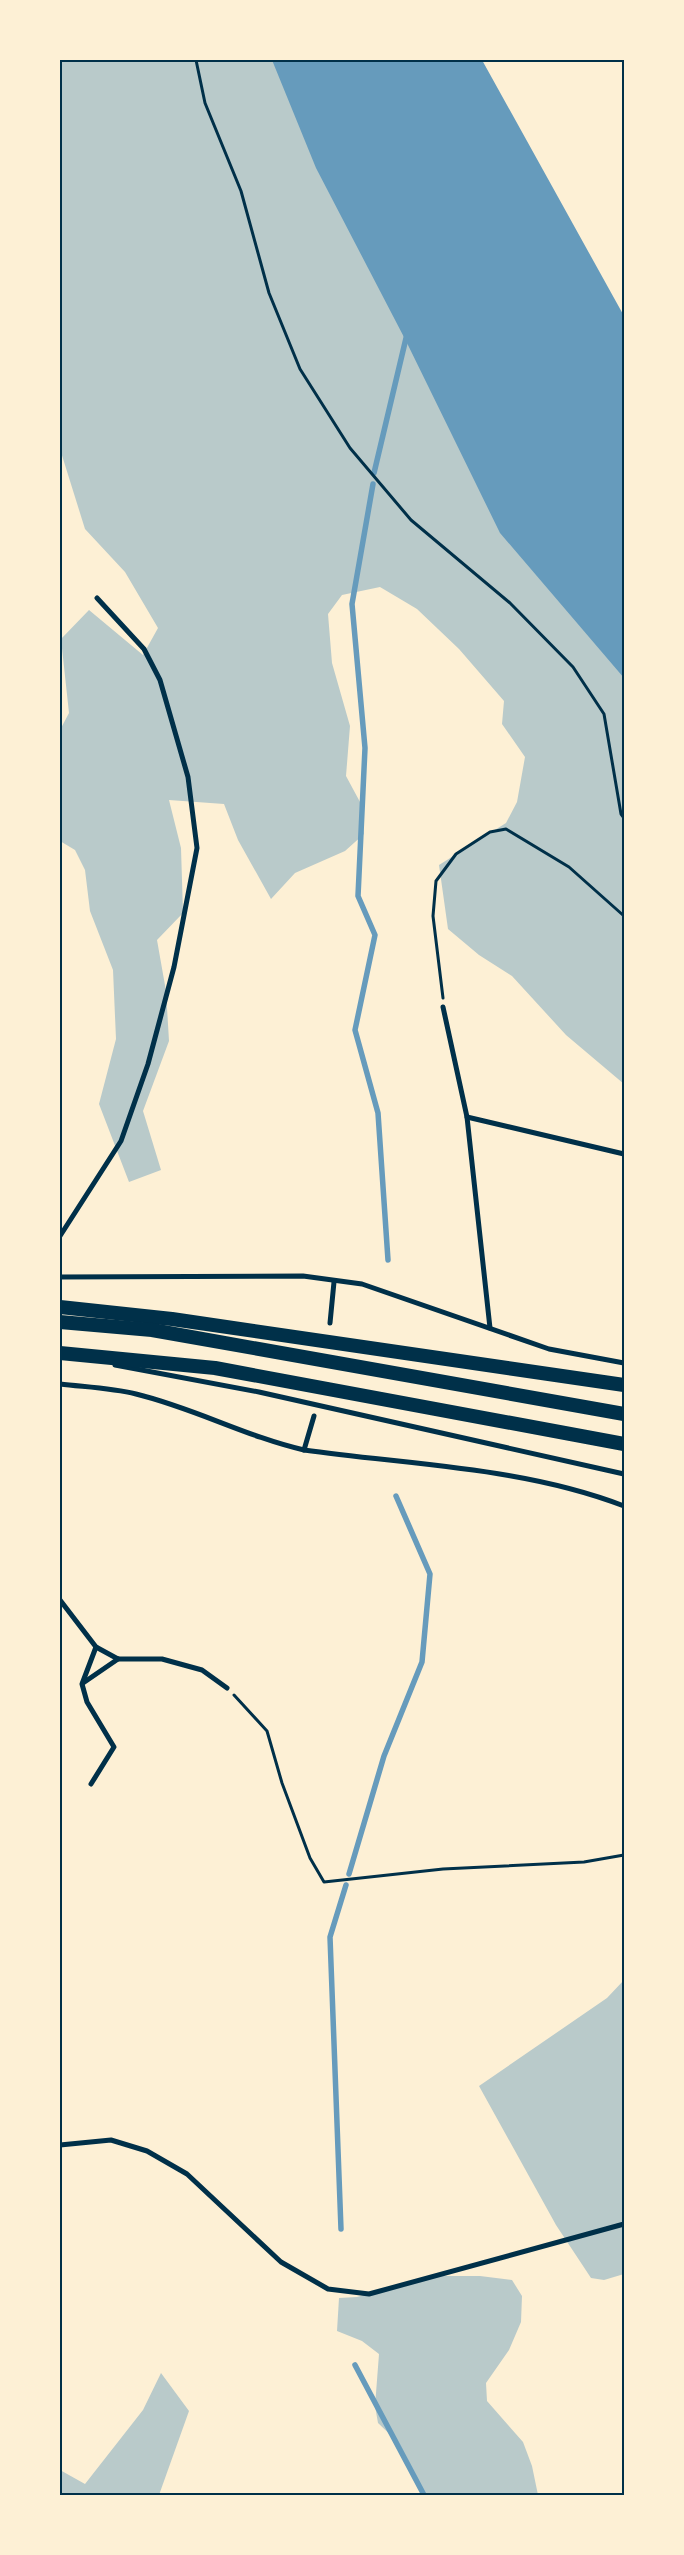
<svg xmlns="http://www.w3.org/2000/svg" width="684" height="2555" font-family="'Nunito Sans',sans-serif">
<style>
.green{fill:#b9caca}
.water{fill:#669bbc}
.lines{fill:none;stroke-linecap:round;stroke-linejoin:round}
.stream{stroke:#669bbc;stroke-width:5.5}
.path{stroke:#003049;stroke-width:3}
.minor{stroke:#003049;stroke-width:5}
.trunk{stroke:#003049;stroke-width:14}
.neatline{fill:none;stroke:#003049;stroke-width:2}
</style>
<rect width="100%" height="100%" fill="#fdf0d5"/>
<g class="green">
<polygon points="60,60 286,60 624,661 624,1084 566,1035 512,976 479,955 448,929 439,865 506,823 517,802 525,757 502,724 504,701 459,649 417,609 380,587 342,595 328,614 332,663 350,726 346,776 360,802 364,834 345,851 295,873 271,899 238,840 224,804 169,800 181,848 183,913 157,940 166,991 169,1041 143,1111 161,1170 129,1182 99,1104 116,1039 113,970 90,911 85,870 75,850 60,841 60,730 69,713 61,639 89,610 143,655 158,628 125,572 85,529 60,449"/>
<polygon points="624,1980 624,2274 604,2280 591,2278 556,2225 479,2086 607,1998"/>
<polygon points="432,2276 480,2276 512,2280 522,2296 521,2322 509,2350 486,2383 487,2401 523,2442 532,2466 538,2495 426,2495 399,2443 378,2423 375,2406 379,2354 362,2341 337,2331 339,2298 357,2297"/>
<polygon points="161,2373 189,2411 159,2495 60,2495 60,2470 85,2484 143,2410"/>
</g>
<polygon class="water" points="272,60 482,60 624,316 624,678 500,533 406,341 316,168"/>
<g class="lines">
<g class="stream">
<polyline points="374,473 407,334"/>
<polyline points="373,484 352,604 365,748 358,896 375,935 355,1030 378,1113 388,1260"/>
<polyline points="349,1874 384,1756 422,1662 430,1574 396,1496"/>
<polyline points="341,2229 330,1937 346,1885"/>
<polyline points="355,2365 424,2495"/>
</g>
<g class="path">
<polyline points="196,60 205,103 241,191 269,293 300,369 350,448 411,520 510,603 573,667 604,714 621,814 624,818"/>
<polyline points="443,998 433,916 436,881 456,854 490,832 506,829 569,867 624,916"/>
<polyline points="234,1695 267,1731 282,1783 310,1858 324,1882 443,1869 584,1862 624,1855"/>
</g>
<g class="minor">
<polyline points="443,1007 467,1117 490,1328"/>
<polyline points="467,1117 624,1154"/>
<polyline points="60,1236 121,1141 148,1064 174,967 197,848 188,777 160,680 144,649 97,598"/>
<polyline points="60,1277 303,1276 362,1284 549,1349 624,1363"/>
<polyline points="330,1323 334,1282"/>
<polyline points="115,1365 259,1392 624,1474"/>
<path d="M 60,1384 C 85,1387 112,1388 136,1394 C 194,1408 247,1437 304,1450 C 410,1465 523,1467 624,1506"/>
<polyline points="304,1450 314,1416"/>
<polyline points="60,1600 96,1647 118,1659 162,1659 202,1670 227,1688"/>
<polyline points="83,1683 118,1659"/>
<polyline points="91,1784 114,1747 87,1702 82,1684 96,1647"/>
<polyline points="60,2145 111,2140 147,2151 187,2174 281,2262 328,2289 369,2294 624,2224"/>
</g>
<g class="trunk">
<polyline points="60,1307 172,1319 624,1385"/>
<polyline points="60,1322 152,1330 624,1414"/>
<polyline points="60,1353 215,1368 624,1444"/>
</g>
</g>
<rect width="684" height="2555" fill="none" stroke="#fdf0d5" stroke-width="122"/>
<rect x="61" y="61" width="562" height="2433" class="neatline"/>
</svg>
